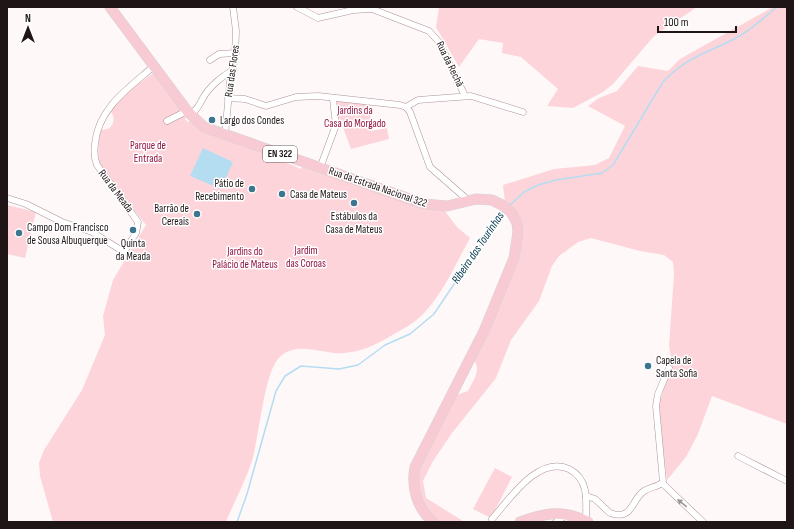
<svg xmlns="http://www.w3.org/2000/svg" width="794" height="529" font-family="'Sofia Sans Condensed',sans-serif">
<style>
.green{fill:#fdd4da}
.water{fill:#b4ddf2}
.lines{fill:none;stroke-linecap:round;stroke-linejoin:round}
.stream{stroke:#b4ddf2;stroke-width:1.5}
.street-casing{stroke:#ae9397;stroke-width:7}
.primary-casing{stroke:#d7d5d5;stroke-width:11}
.street{stroke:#fff;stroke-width:6}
.primary{stroke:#f8cad3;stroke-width:10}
.oneway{fill:#9a9697}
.poi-dot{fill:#3d758f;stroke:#fff;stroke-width:1.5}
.labels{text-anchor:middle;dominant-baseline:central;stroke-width:3;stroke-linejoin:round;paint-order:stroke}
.shield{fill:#fff;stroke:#625b5d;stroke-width:1}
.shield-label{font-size:10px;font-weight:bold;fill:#1f1517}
.street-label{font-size:11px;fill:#1f1517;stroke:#fff}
.park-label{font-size:11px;fill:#911441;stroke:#fff}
.poi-label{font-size:11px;fill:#1f1517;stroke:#fff;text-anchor:start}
.water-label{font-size:12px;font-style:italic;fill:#00384c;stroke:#fff}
</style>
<rect width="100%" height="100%" fill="#fef8f9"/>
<g class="green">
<polygon points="439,7 697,7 654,36 613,84 603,92 573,108 547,106 558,89 521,57 502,53 503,43 479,39 459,67 436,27"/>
<path d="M 773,7 L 787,7 L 787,424 L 712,396 L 698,434 L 686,457 L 667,480 L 658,407 L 672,364 L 669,346 L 674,274 L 673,262 L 664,255 L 640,251 L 591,238 L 578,242 L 559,256 L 552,266 L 539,301 L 511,340 L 496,378 L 452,433 L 433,461 L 423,481 L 426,498 L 463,521 L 438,522 L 427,511 L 418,492 L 418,469 L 454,396 L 468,391 C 474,379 481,372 474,359 L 521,244 L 505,203 L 503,185 L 554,169 L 595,165 L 609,158 L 625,126 L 588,106 L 599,98 L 617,91 L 638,66 L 668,71 L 680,59 Z"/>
<path d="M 152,74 L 156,75 L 186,116 L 185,119 L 188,122 L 191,121 L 301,169 L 303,165 L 423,208 L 444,210 L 457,227 L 470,238 C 456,263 444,292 424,313 C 415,323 401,330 389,337 C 375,345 361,352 344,353 C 323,355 295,339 278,359 C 264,375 259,437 252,461 C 245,482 234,502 226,522 L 53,522 L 40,476 L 39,463 L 44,450 L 82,390 L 105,335 L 103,316 L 113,280 L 146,225 L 103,171 C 96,156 98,145 101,130 L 108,129 C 115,124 115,117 110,110 L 134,87 Z"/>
<polygon points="334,100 370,102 371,131 387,128 389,139 351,149 340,119 337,117"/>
<polygon points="7,205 36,212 25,258 7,254"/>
<polygon points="495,468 512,477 491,518 473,509"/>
</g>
<polygon class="water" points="203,148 233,162 221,189 190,176"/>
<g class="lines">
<g class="stream">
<path d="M 509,206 L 524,192 L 538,185 L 556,180 L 602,173 L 613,165 L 663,82 C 686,58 702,55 730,41 C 748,33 762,19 777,7"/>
<polyline points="237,522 247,494 276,391 285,376 301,366 339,369 358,365 385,345 410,334 434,314 503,211"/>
</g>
<g class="street-casing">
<g id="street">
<polyline points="297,7 318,18 353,10 372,9 429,31 439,42 465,96"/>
<polyline points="210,60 219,54 236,53"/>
<polyline points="228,98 245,99 266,106 296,97 318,96 400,105 406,107 410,112 430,167 469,201"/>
<polyline points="406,107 418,100 471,96 523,112"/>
<path d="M 190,115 C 198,108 198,107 203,98 C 209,87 222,76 233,70"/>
<polyline points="167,121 187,111"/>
<polyline points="225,135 230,82 235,57 236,31 233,7"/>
<polyline points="320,168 336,125 333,99"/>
<path d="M 7,198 L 26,204 L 62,222 L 92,232 L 124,252 L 136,233 L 138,222 L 97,165 C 94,158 94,151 95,144 C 98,108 129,88 154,66"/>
<polyline points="738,456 787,481"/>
<polyline points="662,483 703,522"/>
<path d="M 586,496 L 595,499 L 610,513 C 633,521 631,500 644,491 C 650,487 658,487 663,482 L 656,406 L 658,394 L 669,368"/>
<path d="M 492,519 C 509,500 538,455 569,469 C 577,473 583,481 585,490 C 587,500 586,511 586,521"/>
<polyline points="556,522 568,514"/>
</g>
</g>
<g class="primary-casing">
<g id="primary">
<path d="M 110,7 L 188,112 L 204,127 L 424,204 L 447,206 L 476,199 L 492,200 L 502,205 L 511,212 L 517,223 L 518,232 L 514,258 L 484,331 L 415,467 C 411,488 417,508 433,522"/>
<path d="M 520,522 C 544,513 564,509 588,522"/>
</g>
</g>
<use href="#street" class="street"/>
<use href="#primary" class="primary"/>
</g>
<defs><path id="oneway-solid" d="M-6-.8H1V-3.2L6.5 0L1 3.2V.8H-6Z"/></defs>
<use class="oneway" href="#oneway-solid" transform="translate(682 503) rotate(-141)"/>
<g class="poi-dot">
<circle cx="212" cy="120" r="4"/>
<circle cx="252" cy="189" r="4"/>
<circle cx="282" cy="194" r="4"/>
<circle cx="354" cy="203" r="4"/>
<circle cx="197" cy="214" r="4"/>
<circle cx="133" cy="230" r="4"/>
<circle cx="19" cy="233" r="4"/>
<circle cx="648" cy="366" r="4"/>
</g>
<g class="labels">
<rect class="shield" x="263" y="146" width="34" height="16" rx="3"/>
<g class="shield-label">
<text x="280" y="154">EN 322</text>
</g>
<g class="street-label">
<text transform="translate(450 64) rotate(64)">Rua da Rechã</text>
<text transform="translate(232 71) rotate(-82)">Rua das Flores</text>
<text transform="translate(378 187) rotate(19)">Rua da Estrada Nacional 322</text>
<text transform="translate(116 191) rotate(53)">Rua da Meada</text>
</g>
<g class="park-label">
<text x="355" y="110">Jardins da<tspan x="355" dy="13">Casa do Morgado</tspan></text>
<text x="148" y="145">Parque de<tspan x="148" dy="13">Entrada</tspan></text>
<text x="306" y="250">Jardim<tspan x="306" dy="13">das Coroas</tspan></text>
<text x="245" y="251">Jardins do<tspan x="245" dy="13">Palácio de Mateus</tspan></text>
</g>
<g class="poi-label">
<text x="220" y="120">Largo dos Condes</text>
<text x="244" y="183" text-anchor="end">Pátio de<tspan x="244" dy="13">Recebimento</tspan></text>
<text x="290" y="194">Casa de Mateus</text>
<text x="189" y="208" text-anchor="end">Barrão de<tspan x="189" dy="13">Cereais</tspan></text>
<text x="354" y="216" text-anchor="middle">Estábulos da<tspan x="354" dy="13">Casa de Mateus</tspan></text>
<text x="27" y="227">Campo Dom Francisco<tspan x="27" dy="13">de Sousa Albuquerque</tspan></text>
<text x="133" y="243" text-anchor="middle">Quinta<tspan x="133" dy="13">da Meada</tspan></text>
<text x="656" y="360">Capela de<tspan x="656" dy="13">Santa Sofia</tspan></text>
</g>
<g class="water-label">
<text transform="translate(478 248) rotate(-56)">Ribeira das Tourinhas</text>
</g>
</g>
<rect width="794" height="529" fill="none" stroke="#1f1517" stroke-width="16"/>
<g transform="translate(28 28)" stroke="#ffffff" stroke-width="3" paint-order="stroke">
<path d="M0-3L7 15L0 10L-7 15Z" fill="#1f1517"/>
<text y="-6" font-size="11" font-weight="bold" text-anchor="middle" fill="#1f1517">N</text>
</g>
<path d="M658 26v6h78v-6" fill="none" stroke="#1f1517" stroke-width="2"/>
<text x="664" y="26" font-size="12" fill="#1f1517" stroke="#ffffff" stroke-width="3" paint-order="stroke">100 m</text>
</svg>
